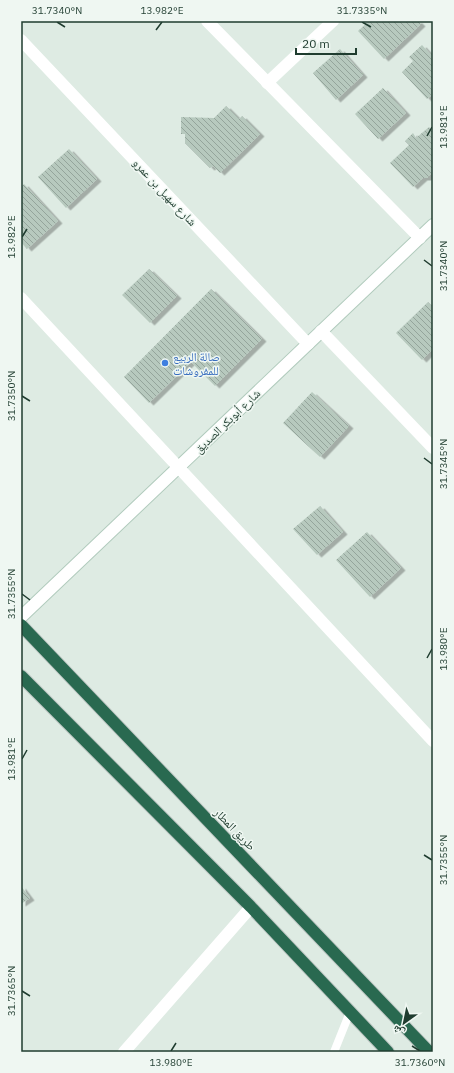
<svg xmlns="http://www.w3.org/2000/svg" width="454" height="1073" font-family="'IBM Plex Sans','Noto Naskh Arabic',sans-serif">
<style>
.building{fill:url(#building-back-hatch);filter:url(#shadow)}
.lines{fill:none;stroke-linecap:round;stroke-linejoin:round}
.secondary-casing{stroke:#b1cbbd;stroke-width:14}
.highway-casing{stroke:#c0c8c5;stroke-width:14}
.lane{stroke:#fff;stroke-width:8}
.street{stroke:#fff;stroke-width:12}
.secondary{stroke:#fff;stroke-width:12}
.highway{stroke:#296950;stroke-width:12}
.ticks{fill:none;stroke:#1f3c2f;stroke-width:1.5}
.shop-dot{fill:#3f7fe0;stroke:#eff7f2;stroke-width:1.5}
.labels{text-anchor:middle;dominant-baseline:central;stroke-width:3;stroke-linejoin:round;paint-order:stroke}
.street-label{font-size:12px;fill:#1f3c2f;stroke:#eff7f2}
.shop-label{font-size:12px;fill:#366cbe;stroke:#eff7f2;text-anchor:start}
.neatline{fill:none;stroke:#1f3c2f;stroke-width:1.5}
.ticks-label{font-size:10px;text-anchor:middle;fill:#1f3c2f}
</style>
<defs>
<pattern id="building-back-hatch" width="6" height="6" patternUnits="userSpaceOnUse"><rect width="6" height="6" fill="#b7c9be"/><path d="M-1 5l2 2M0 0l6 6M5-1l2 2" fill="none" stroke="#94a49b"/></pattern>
<filter id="shadow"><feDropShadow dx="4.5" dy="2.5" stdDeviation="0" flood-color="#0004"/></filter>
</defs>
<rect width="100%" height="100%" fill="#deebe3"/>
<g class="building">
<polygon points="369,21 418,21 421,24 384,59 358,31"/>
<polygon points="422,45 433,57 433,94 427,99 402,72 413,61 409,57"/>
<polygon points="340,49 363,75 336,100 313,73"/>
<polygon points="383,88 406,113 378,139 355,114"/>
<polygon points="226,106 239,119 242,116 260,134 220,173 213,166 210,168 185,143 185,134 181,134 181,117 214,118"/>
<polygon points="429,127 433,131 433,165 432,166 432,173 427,178 423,178 413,187 390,163 409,145 405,141 413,133 416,138"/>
<polygon points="69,149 97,179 66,208 38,177"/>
<polygon points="24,184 58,221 27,249 21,242 21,187"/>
<polygon points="149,269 177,296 150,323 122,295"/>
<polygon points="211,289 262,339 215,386 191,362 149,403 124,377"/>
<polygon points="428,302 433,307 433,349 422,360 396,333"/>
<polygon points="312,392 349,426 320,457 283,423"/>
<polygon points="320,506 343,532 317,555 293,529"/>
<polygon points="367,532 401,568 370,597 336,560"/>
<polygon points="21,886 30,898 21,904"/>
</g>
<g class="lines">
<g class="secondary-casing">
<polyline id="secondary" points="21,617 433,225"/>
</g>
<g class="highway-casing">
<g id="highway">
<polyline points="21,625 429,1052"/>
<polyline points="21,676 251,907 388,1052"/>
</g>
</g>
<polyline class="lane" points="334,1052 350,1012"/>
<g class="street">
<polyline points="207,21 420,238"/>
<polyline points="21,40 308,344"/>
<polyline points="267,83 333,21"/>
<polyline points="21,298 433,741"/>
<polyline points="321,331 433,448"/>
<polyline points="124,1052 251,907"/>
</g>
<use href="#secondary" class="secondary"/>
<use href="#highway" class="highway"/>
</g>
<path class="ticks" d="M 57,22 L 65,27M 362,22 L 371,27M 156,30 L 162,22M 427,136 L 432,127M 22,237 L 27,229M 424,260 L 432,266M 22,396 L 30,401M 424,458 L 432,464M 22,594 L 30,600M 427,658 L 432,649M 22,759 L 27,750M 424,855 L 432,860M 22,991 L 30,996M 412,1046 L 420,1051M 171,1051 L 176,1043"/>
<circle class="shop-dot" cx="165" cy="363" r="4"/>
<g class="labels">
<g class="street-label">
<text transform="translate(165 192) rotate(47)">شارع سهيل بن عمرو</text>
<text transform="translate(227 421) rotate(-44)">شارع أبوبكر الصديق</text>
<text transform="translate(235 829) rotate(46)">طريق المطار</text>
</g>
<g class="shop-label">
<text x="173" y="356">صالة الربيع<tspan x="173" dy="14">للمفروشات</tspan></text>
</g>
</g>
<rect width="454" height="1073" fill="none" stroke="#eff7f2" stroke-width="44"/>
<g transform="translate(404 1023) rotate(213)" stroke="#eff7f2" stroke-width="3" paint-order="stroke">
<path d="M0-3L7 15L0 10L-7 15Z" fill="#1f3c2f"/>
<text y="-6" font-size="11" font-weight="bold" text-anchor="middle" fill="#1f3c2f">ش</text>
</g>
<path d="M296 48v6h60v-6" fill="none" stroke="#1f3c2f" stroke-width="2"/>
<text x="302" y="48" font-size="12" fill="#1f3c2f" stroke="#eff7f2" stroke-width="3" paint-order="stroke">20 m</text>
<rect x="22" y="22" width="410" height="1029" class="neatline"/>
<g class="ticks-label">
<text x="57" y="14">31.7340°N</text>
<text x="162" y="14">13.982°E</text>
<text x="362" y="14">31.7335°N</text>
<text transform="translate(443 127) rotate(-90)" y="4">13.981°E</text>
<text transform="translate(11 237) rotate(-90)" y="4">13.982°E</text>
<text transform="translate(443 266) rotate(-90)" y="4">31.7340°N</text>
<text transform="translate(11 396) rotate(-90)" y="4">31.7350°N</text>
<text transform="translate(443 464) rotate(-90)" y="4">31.7345°N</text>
<text transform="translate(11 594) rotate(-90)" y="4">31.7355°N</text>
<text transform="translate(443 649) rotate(-90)" y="4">13.980°E</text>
<text transform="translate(11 759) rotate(-90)" y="4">13.981°E</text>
<text transform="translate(443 860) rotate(-90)" y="4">31.7355°N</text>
<text transform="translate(11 991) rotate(-90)" y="4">31.7365°N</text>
<text x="171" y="1066">13.980°E</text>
<text x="420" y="1066">31.7360°N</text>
</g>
</svg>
